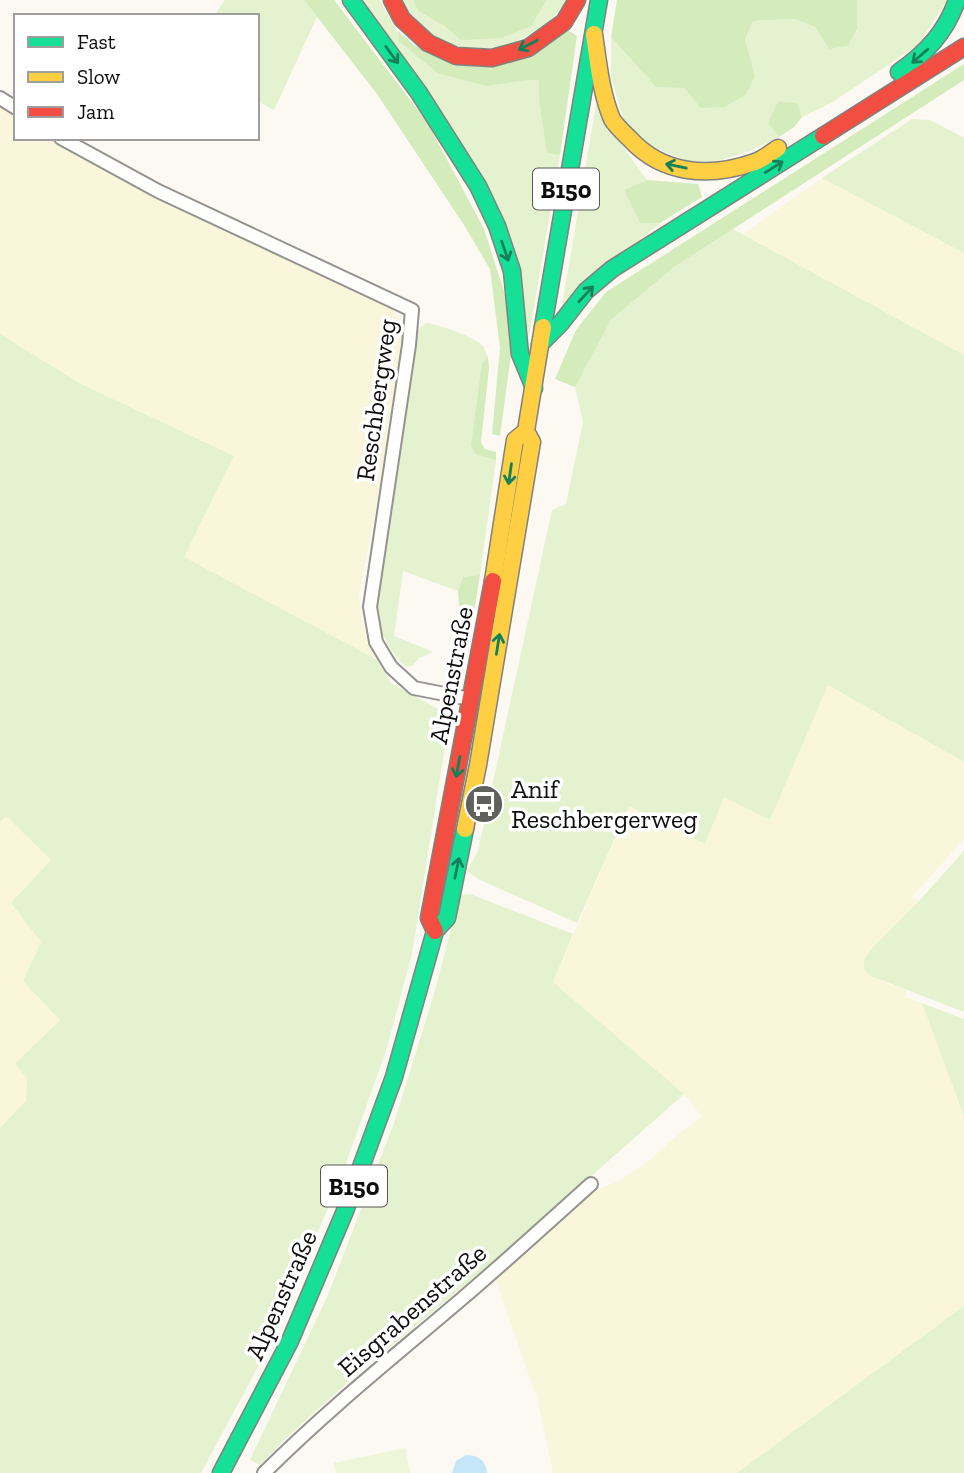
<svg xmlns="http://www.w3.org/2000/svg" width="964" height="1473" font-family="'Zilla Slab',serif">
<style>
.farmland{fill:#f9f6dc}
.green{fill:#e4f2cf}
.forest{fill:#d4ebbc}
.pitch{fill:#eef6d9}
.water{fill:#c4e6f8}
.lines{fill:none;stroke-linecap:round;stroke-linejoin:round}
.street-casing{stroke:#949390;stroke-width:16}
.fast-casing{stroke:#81817d;stroke-width:19}
.slow-casing{stroke:#81817d;stroke-width:19}
.jam-casing{stroke:#81817d;stroke-width:19}
.street{stroke:#fefefd;stroke-width:12}
.fast{stroke:#16e098;stroke-width:16}
.slow{stroke:#ffcf43;stroke-width:16}
.jam{stroke:#f24e42;stroke-width:16}
.oneway{stroke:#128159}
.labels{text-anchor:middle;dominant-baseline:central;stroke-width:7;stroke-linejoin:round;paint-order:stroke}
.shield{fill:#fff;stroke:#565656;stroke-width:2}
.shield-label{font-size:24px;font-weight:bold;fill:#0d0d0d}
.street-label{font-size:26px;fill:#0d0d0d;stroke:#fff}
.poi-label{font-size:26px;fill:#0d0d0d;stroke:#fff;text-anchor:start}
</style>
<rect width="100%" height="100%" fill="#fbf9f1"/>
<g class="farmland">
<polygon points="0,101 16,112 16,138 53,138 390,306 401,320 403,337 382,477 359,594 362,623 368,643 376,659 184,557 234,456 81,384 0,334"/>
<polygon points="822,178 964,253 964,355 743,234"/>
<polygon points="828,685 964,762 964,839 913,896 919,901 873,946 864,959 864,969 884,982 907,990 905,997 922,1003 964,1116 964,1306 737,1473 553,1473 538,1401 494,1275 591,1192 619,1181 650,1160 675,1137 702,1117 684,1094 553,982 629,806 705,844 724,797 770,820"/>
<polygon points="6,816 51,860 11,903 41,942 23,981 60,1020 15,1064 27,1078 26,1101 0,1128 0,822"/>
</g>
<g class="green">
<polygon points="225,0 304,0 317,17 274,110 257,101 257,16 214,16"/>
<path d="M 360,0 L 380,0 C 386,14 397,26 400,41 L 520,81 L 539,80 L 539,101 L 547,152 L 560,155 L 529,336 L 508,236 Z"/>
<polygon points="399,0 413,0 418,11 443,25 462,39 532,25 547,0 568,0 547,24 508,46 478,49 455,46 429,33"/>
<polygon points="857,0 947,0 918,45 831,103 802,117 796,104 768,122 779,137 745,153 718,161 690,162 644,143 624,120 611,78 611,37 656,87 684,88 755,76 745,39 752,21 795,19 815,27 829,49 848,46 857,31"/>
<polygon points="597,99 613,133 647,180 624,190 640,222 660,223 562,306"/>
<polygon points="912,119 930,120 964,138 964,253 822,178"/>
<polygon points="733,229 964,355 964,762 828,685 770,820 724,797 705,844 629,806 577,923 478,879 467,871 478,851 552,510 566,504 583,422 575,387 611,320 674,267"/>
<path d="M 426,323 C 438,324 475,337 483,346 C 485,349 486,353 488,357 L 482,363 L 477,455 L 496,460 L 480,575 L 463,577 L 458,591 L 403,571 L 394,636 L 433,652 L 419,658 L 412,666 L 406,667 C 379,639 378,624 377,587 L 412,354 L 418,330 Z"/>
<polygon points="0,334 81,384 234,456 184,557 376,659 391,683 438,709 446,724 445,746 412,954 386,1051 341,1177 276,1333 201,1473 0,1473 0,1128 26,1101 27,1078 15,1064 60,1020 23,981 41,942 11,903 51,860 6,816 0,822"/>
<polygon points="964,851 964,1012 869,975 864,969 864,959 873,947 919,901"/>
<polygon points="470,894 573,934 553,982 684,1094 518,1241 349,1381 284,1440 260,1465 250,1460 328,1295 394,1123 434,994 460,895"/>
<polygon points="922,1003 964,1019 964,1116"/>
<polygon points="964,1306 964,1473 737,1473"/>
</g>
<g class="forest">
<polygon points="304,0 334,0 427,122 484,229 507,301 511,355 500,436 492,434 500,348 490,269 464,225 377,94"/>
<polygon points="413,0 547,0 532,25 502,38 461,40 443,25 418,11"/>
<polygon points="617,0 857,0 857,30 848,46 829,49 815,27 795,19 753,21 745,39 755,76 746,94 725,107 701,108 684,88 656,87 611,37"/>
<polygon points="568,30 577,36 560,155 547,153 539,101 539,80 520,81 486,86 438,73 399,41 398,31 414,45 454,64"/>
<polygon points="964,64 964,80 674,267 611,320 575,387 555,379 576,330 606,292"/>
<polygon points="778,102 797,103 802,117 794,127 779,137 768,123"/>
<polygon points="647,180 698,184 702,197 660,223 640,223 624,190"/>
<polygon points="488,357 489,368 481,442 485,449 496,452 496,460 477,455 471,446 482,363"/>
<polygon points="480,575 473,618 459,606 458,591 463,577"/>
</g>
<polygon class="pitch" points="405,1448 410,1473 336,1473 334,1463"/>
<path class="water" d="M 466,1455 C 478,1455 486,1460 487,1473 L 452,1473 L 456,1461 Z"/>
<g class="lines">
<g class="street-casing">
<g id="street">
<polyline points="0,98 16,108"/>
<polyline points="61,138 158,191 412,310 409,345 370,607 376,642 391,667 414,688 470,699"/>
<path d="M 264,1473 C 327,1410 396,1355 464,1297 C 507,1260 549,1222 591,1184"/>
</g>
</g>
<g class="fast-casing">
<g id="fast">
<polyline points="351,0 419,93 478,186 497,226 512,271 520,354 534,388"/>
<path d="M 899,72 C 926,53 946,32 957,0"/>
<polyline points="543,327 599,0"/>
<polyline points="540,344 561,323 586,291 612,269 823,136"/>
<polyline points="221,1473 290,1341 345,1211 394,1077 435,931 447,918 465,829"/>
</g>
</g>
<g class="slow-casing">
<g id="slow">
<path d="M 594,34 C 598,62 601,93 612,119 C 616,126 624,133 630,139 C 663,175 710,178 755,162 C 763,159 771,153 778,148"/>
<polyline points="493,581 515,440 526,431"/>
<polyline points="465,829 478,765 532,442 526,431 543,327"/>
</g>
</g>
<g class="jam-casing">
<g id="jam">
<polyline points="392,0 402,19 428,43 456,56 492,58 528,48 564,22 577,0"/>
<polyline points="823,136 964,47"/>
<polyline points="435,931 429,918 493,581"/>
</g>
</g>
<use href="#street" class="street"/>
<use href="#fast" class="fast"/>
<use href="#slow" class="slow"/>
<use href="#jam" class="jam"/>
</g>
<defs><path id="oneway-shaft" d="M-6 0H5M1.5-3L5.5 0L1.5 3" fill="none" stroke-width="1.6" stroke-linecap="round" stroke-linejoin="round" transform="scale(1.75)"/></defs>
<g class="oneway">
<use href="#oneway-shaft" transform="translate(528 45) rotate(153)"/>
<use href="#oneway-shaft" transform="translate(392 55) rotate(54)"/>
<use href="#oneway-shaft" transform="translate(920 56) rotate(139)"/>
<use href="#oneway-shaft" transform="translate(676 166) rotate(-168)"/>
<use href="#oneway-shaft" transform="translate(774 167) rotate(-32)"/>
<use href="#oneway-shaft" transform="translate(505 251) rotate(71)"/>
<use href="#oneway-shaft" transform="translate(586 294) rotate(-47)"/>
<use href="#oneway-shaft" transform="translate(510 474) rotate(98)"/>
<use href="#oneway-shaft" transform="translate(498 644) rotate(-81)"/>
<use href="#oneway-shaft" transform="translate(458 767) rotate(100)"/>
<use href="#oneway-shaft" transform="translate(457 868) rotate(-78)"/>
</g>
<defs>
<g id="bus-disc" transform="scale(2.0125)"><circle r="9.5" fill="#60605d" stroke="#fff"/><path d="M-5-6H5V4H4V6H2V4H-2V6H-4V4H-5ZM-3.5-4V0h7V-4ZM-3.5 1.2v1.5H-2V1.2ZM2 1.2v1.5H3.5V1.2Z" fill="#fff"/></g>
</defs>
<g fill-rule="evenodd">
<use href="#bus-disc" x="484" y="804"/>
</g>
<g class="labels">
<g class="shield">
<rect x="533" y="168.5" width="66" height="41" rx="5"/>
<rect x="321" y="1165.5" width="66" height="41" rx="5"/>
</g>
<g class="shield-label">
<text x="566" y="189">B150</text>
<text x="354" y="1186">B150</text>
</g>
<g class="street-label">
<text transform="translate(376 400) rotate(-82)">Reschbergweg</text>
<text transform="translate(451 675) rotate(-79)">Alpenstraße</text>
<text transform="translate(281 1295) rotate(-66)">Alpenstraße</text>
<text transform="translate(412 1310) rotate(-41)">Eisgrabenstraße</text>
</g>
<g class="poi-label">
<text x="511" y="789">Anif<tspan x="511" dy="30">Reschbergerweg</tspan></text>
</g>
</g>
<rect x="14" y="14" width="245" height="126" fill="#ffffff" stroke="#9e9e9e" stroke-width="2"/>
<rect x="28" y="37" width="35" height="10" fill="#16e098" stroke="#9e9e9e" stroke-width="2"/>
<text x="77" y="49" font-size="21" fill="#0d0d0d">Fast</text>
<rect x="28" y="72" width="35" height="10" fill="#ffcf43" stroke="#9e9e9e" stroke-width="2"/>
<text x="77" y="84" font-size="21" fill="#0d0d0d">Slow</text>
<rect x="28" y="107" width="35" height="10" fill="#f24e42" stroke="#9e9e9e" stroke-width="2"/>
<text x="77" y="119" font-size="21" fill="#0d0d0d">Jam</text>
</svg>
